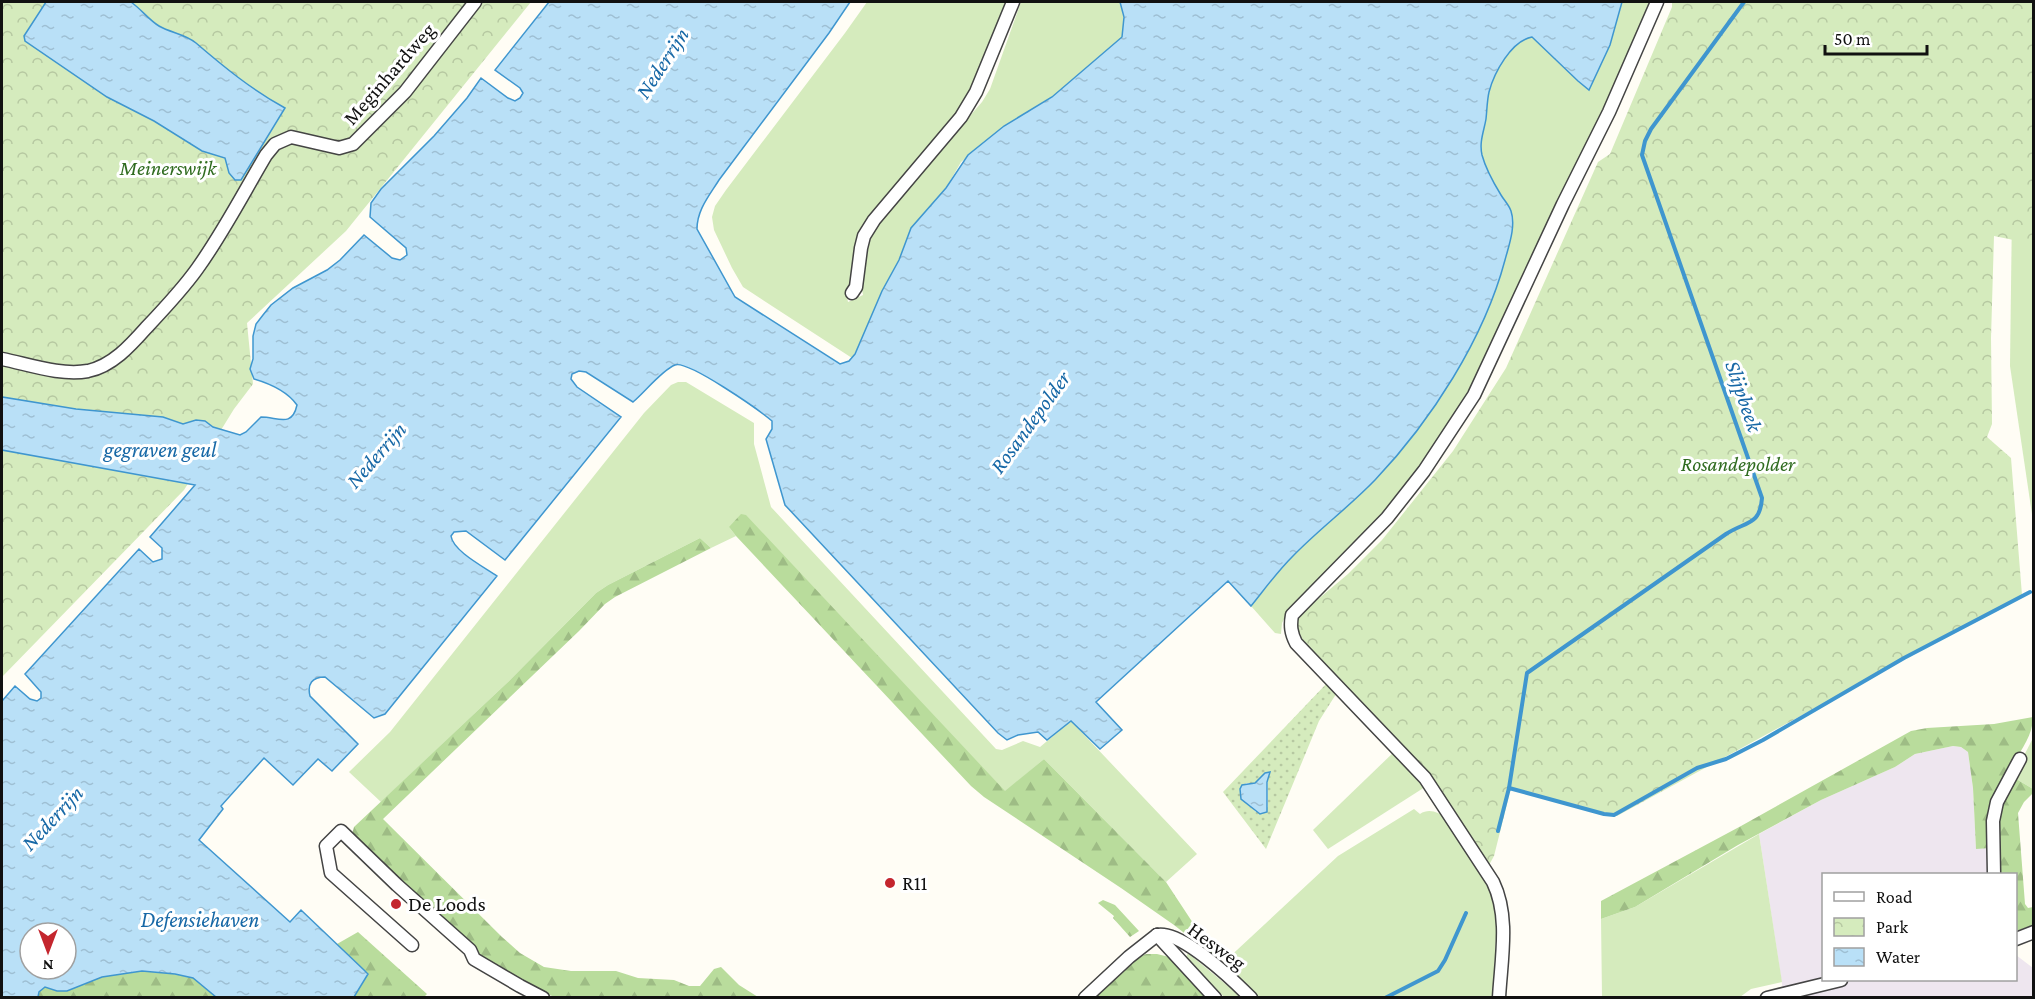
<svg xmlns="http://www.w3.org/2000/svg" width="2035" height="999" font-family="'Crimson Pro',serif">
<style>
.industrial{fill:#eee6ef}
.grass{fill:#d5ebbd}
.forest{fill:url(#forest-firs)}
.park{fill:url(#park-crowns)}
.garden{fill:url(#garden-dots);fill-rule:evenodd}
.water{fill:url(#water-ripples);stroke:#3f96cf;stroke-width:1.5;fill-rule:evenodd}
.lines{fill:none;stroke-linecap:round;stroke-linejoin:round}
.stream{stroke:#3f96cf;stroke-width:4}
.street-casing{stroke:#444;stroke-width:15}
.street{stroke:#fff;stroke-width:12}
.poi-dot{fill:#c4262e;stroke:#fff;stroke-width:2}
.labels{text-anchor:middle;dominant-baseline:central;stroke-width:6;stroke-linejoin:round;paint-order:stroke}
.street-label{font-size:21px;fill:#111;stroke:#fff}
.park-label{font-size:21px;font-style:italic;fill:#2f6b1f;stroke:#fff}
.poi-label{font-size:21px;fill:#111;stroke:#fff;text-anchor:start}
.water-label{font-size:22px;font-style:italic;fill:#1768a6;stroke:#fff}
</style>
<defs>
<pattern id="forest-firs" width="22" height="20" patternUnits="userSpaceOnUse" patternTransform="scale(1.5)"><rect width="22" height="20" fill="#b9dc9c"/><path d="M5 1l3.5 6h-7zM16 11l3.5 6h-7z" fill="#9ebc85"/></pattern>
<pattern id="park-crowns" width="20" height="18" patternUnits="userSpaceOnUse" patternTransform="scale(1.5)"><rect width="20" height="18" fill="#d5ebbd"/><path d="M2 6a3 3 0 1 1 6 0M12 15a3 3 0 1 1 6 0" fill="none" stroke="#b6c8a1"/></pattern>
<pattern id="garden-dots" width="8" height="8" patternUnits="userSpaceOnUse" patternTransform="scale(1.5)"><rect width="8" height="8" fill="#d5ebbd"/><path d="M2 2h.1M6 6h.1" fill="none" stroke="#b6c8a1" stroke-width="1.8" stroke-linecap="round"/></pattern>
<pattern id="water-ripples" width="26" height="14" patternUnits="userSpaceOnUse" patternTransform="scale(1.5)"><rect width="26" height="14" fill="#b9e0f7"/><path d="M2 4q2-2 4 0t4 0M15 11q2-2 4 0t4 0" fill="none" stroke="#9ebfd3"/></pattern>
</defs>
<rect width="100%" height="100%" fill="#fffdf5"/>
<polygon class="industrial" points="1953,746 1961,747 1968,752 1973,788 1976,848 1990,848 1991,874 1824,874 1824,980 2016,980 2016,955 2033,968 2033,997 1784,997 1759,834 1821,800 1895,767 1915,754"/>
<g class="grass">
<path d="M 867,2 L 1007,2 L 1000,24 L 970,97 L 865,226 L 851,292 L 847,297 L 848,302 L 863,295 L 861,283 L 868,239 L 900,196 L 982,102 L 990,89 L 1021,2 L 1120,2 C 1123,14 1126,25 1122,37 L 1052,97 L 1004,126 L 961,162 L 946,188 L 911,228 L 899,260 L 882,291 L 861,342 L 852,358 L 743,287 L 732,268 L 714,230 L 712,217 L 715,206 L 726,190 L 845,33 Z"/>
<path d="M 1622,2 L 1654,2 L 1479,377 L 1439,443 L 1386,513 L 1288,611 L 1282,623 L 1281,634 L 1275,633 L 1251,606 C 1265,590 1277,572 1292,557 C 1318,530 1349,507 1375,480 C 1431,421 1484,339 1505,260 C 1509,245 1516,226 1511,211 C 1509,205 1504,200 1501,195 C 1493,182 1486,170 1482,155 C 1479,142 1484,131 1486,119 C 1487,110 1487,101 1489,92 C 1494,73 1511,41 1532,37 L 1578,81 L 1610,45 Z"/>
<polygon points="2033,2 2033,521 2010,366 2012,210"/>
<polygon points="678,382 686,382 754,423 754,444 771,507 996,749 1002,750 1023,741 1040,747 1071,721 1197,854 1166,882 1044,759 1005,792 785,558 729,527 736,536 711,548 700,538 608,585 596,593 509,681 381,802 349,772 390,732 644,413 671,385"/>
<polygon points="2033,738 2033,789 2013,777"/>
<polygon points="1395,751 1425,787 1328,849 1313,830"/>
<path d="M 1414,809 L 1420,814 C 1429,808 1438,812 1446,818 L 1489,884 L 1497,916 L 1493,997 L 1259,997 L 1223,963 L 1338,856 Z"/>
<polygon points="1759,834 1782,982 1751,989 1740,997 1602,997 1601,919 1635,907"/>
<polygon points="1188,953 1241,997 1224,997 1186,957"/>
</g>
<g class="forest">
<polygon points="741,514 746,515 1005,791 1044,759 1166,882 1216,958 1174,925 1121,888 984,797 971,786 736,536 729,527"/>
<polygon points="700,538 711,548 615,597 605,604 579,631 383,819 502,937 520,953 544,967 571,971 616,971 638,978 674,980 689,986 700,986 714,969 721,967 739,985 758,997 557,998 532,988 486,962 352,834 354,827 509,681 596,593 608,585"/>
<path d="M 2033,717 C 2033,740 2014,757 2006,778 C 1999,800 1996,825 1990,848 L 1976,849 L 1973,788 L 1968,752 L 1961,747 L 1953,746 L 1915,754 L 1895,767 L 1821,800 L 1738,845 L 1635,907 L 1601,919 L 1601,901 L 1741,826 L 1911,731 L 1927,728 L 1994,724 Z"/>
<polygon points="2013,777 2033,789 2033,793 2024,802 2018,813 2025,904 2028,908 2033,907 2033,925 2016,931 2016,874 1999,874 1996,821"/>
<polygon points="1103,900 1115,905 1139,931 1130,937 1113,918 1114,916 1098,903"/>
<polygon points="358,932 427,994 424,997 354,997 368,974 337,944"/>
<polygon points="1146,954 1157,954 1169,957 1207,997 1094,998 1131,962"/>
<path d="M 142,971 L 174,974 L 193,978 L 216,997 L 38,998 L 39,992 L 45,987 C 69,995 82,981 104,976 C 116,973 129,972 142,971 Z"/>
</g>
<g class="park">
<polygon points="2,2 531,2 346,231 247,323 253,384 234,409 184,490 2,677"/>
<polygon points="1672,2 2033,2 2033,244 1994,236 1991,338 1992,424 1987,437 2011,458 2022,595 1617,816 1511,788 1494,856 1489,865 1434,783 1300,643 1295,622 1298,616 1348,574 1382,540 1453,451 1506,368 1598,162 1610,154 1672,7"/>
</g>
<path class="garden" d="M 1328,682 L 1338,691 L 1319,721 L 1266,849 L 1223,792 ZM 1265,773 L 1268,779 L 1268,807 L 1256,812 L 1241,799 L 1240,795 L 1246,783 L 1255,783 Z"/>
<g class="water">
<path d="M 46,2 L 131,2 C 141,9 149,20 159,26 C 171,33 185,34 196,43 C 224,67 252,90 285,108 L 241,180 L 235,180 L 229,173 L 225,158 L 202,151 L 154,121 L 107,97 L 25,41 L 24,36 Z"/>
<path d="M 549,2 L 850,2 L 829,33 L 719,180 C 709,196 697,210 697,229 L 735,297 L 840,364 L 849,361 L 855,354 L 882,291 L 899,260 L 911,228 L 946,188 L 968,155 L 1004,126 L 1052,97 L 1122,37 L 1124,17 L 1120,2 L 1622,2 L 1610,45 L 1589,90 L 1578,81 L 1532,37 C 1511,41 1494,73 1489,92 C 1487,101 1487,110 1486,119 C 1484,131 1479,142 1482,155 C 1486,170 1493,182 1501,195 C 1504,200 1509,205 1511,211 C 1516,226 1509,245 1505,260 C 1484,339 1431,421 1375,480 C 1349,507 1318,530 1292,557 C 1277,572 1264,590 1251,606 L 1228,581 L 1096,702 L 1122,730 L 1100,749 L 1071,721 L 1047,740 L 1038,732 L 1018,735 L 1007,740 L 998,733 L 785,505 L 766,439 L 772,429 L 772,421 C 759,410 688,360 675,365 C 662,370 645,392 633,402 L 586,372 L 579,371 L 572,374 L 571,379 L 577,387 L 621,417 L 505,560 L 466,531 L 454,532 L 451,536 C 453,551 484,567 497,576 L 385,714 L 374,718 L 325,677 C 312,677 307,684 310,696 L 358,744 L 332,771 L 318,759 L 293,785 L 264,758 L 221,806 L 223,809 L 199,840 L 290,922 L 301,910 L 364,970 L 368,974 L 354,997 L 216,997 L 193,978 L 175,974 L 142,971 L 102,977 L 67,991 L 57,991 L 45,987 L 39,992 L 38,997 L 2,997 L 2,701 L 15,686 L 30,699 L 37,701 L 41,698 L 41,692 L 25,674 L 139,549 L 153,562 L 162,559 L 162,548 L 150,537 L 195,485 L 2,450 L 2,397 L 76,409 L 163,417 L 183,424 L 196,420 L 205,421 L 213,427 L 240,435 L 246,432 L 261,417 C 278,417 292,428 297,405 C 287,391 271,384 254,379 L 250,369 L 253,359 L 253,336 L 256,324 L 263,315 L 271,305 L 293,288 L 327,270 L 340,260 L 364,235 L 392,258 L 400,260 L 407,255 L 406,248 L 370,217 L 371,203 L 381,189 L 434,136 L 467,98 L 481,78 L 508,98 L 515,101 L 520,98 L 523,93 L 520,88 L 495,70 ZM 30,933 L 66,933 L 66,969 L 30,969 Z"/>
<polygon points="1270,772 1267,782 1267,812 1260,814 1241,799 1240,789 1242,785 1255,783 1265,773"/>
</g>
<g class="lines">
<g class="stream">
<path d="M 1509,788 L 1527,673 L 1726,534 C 1746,521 1760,526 1762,498 L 1642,155 L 1645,141 L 1651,129 L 1744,2"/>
<polyline points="1498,831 1509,788 1604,814 1614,815 1697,768 1726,759 1763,740 1904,658 2030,592"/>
<polyline points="1385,998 1438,971 1445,960 1466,913"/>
</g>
<g class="street-casing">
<g id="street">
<polyline points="852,293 856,287 861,248 864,236 874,220 961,117 976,92 1013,2"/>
<path d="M 2,359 C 28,364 60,376 88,371 C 112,366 130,346 146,328 C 164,309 182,290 197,269 C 223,233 244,192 266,155 L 275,144 L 291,137 L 339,148 L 353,144 L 405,92 L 475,2"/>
<polyline points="1994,874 1993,821 1997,802 2020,759"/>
<path d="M 1157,935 C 1181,930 1233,980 1251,998"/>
<polyline points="1157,935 1215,998"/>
<polyline points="2016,939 2034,932"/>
<polyline points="412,945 331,873 326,846 341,831 397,885 470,950 474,959 520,986 543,998"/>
<polyline points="1085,998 1129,957 1157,935"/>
<path d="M 1499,998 C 1501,960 1510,917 1493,882 L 1425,778 L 1296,643 C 1291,633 1290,626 1292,615 L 1387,518 L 1424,471 L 1474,395 L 1563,204 L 1609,112 L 1657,2"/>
<polyline points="1767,998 1841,980"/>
</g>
</g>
<use href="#street" class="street"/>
</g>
<g class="poi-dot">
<circle cx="890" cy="883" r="6"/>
<circle cx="396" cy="904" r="6"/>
</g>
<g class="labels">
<g class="street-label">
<text transform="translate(389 74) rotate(-49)">Meginhardweg</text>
<text transform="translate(1217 946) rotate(36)">Hesweg</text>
</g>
<g class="park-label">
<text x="168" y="168">Meinerswijk</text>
<text x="1738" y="464">Rosandepolder</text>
</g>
<g class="poi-label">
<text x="902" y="883">R11</text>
<text x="408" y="904">De Loods</text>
</g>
<g class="water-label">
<text transform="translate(662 63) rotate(-57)">Nederrijn</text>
<text transform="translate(1744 396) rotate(71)">Slijpbeek</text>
<text transform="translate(1030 422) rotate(-54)">Rosandepolder</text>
<text x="160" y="449">gegraven geul</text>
<text transform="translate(376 455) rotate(-49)">Nederrijn</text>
<text transform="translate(52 818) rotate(-47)">Nederrijn</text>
<text x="200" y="919">Defensiehaven</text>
</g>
</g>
<rect width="2035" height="999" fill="none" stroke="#111111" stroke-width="6"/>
<rect x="1822" y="873" width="195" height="108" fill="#ffffff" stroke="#a0a0a0" stroke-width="1.5"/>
<rect x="1834" y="892" width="30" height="9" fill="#ffffff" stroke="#a0a0a0" stroke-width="1.5"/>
<text x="1876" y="903" font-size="18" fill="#111111">Road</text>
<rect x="1834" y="918" width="30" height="18" fill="url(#park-crowns)" stroke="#a0a0a0" stroke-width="1.5"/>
<text x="1876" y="933" font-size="18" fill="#111111">Park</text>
<rect x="1834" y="948" width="30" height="18" fill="url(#water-ripples)" stroke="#a0a0a0" stroke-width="1.5"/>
<text x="1876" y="963" font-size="18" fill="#111111">Water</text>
<g transform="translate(48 951) rotate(180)"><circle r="28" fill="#ffffff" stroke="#a0a0a0" stroke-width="1.5"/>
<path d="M0-4.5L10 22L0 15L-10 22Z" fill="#c4262e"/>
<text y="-9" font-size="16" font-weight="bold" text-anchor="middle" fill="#111111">N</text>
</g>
<path d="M1825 45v9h102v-9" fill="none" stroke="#111111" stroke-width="3"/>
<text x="1834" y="45" font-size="18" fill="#111111" stroke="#ffffff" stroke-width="4.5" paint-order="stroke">50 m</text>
</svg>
